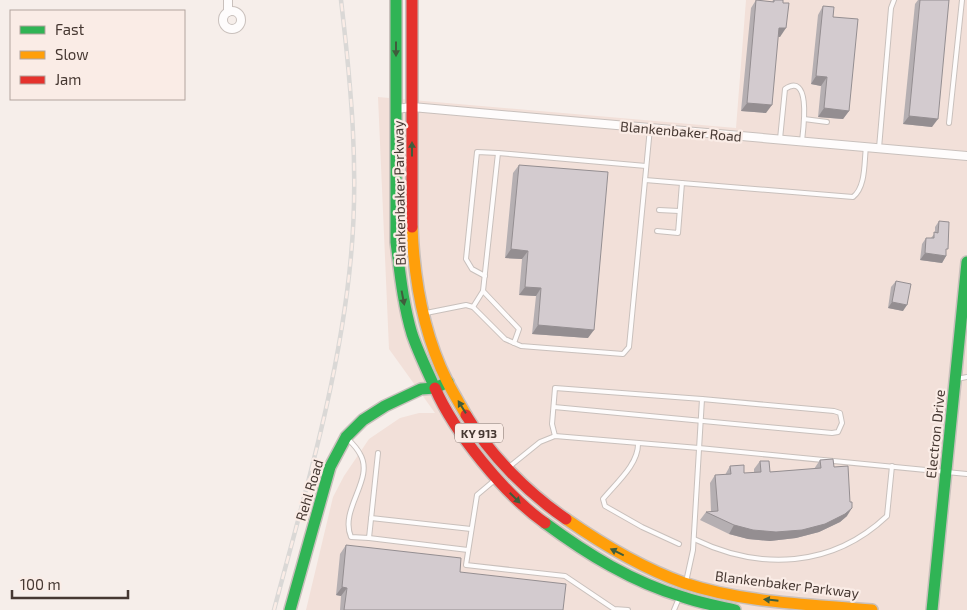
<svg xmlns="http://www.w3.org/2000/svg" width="967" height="610" font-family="'Exo 2',sans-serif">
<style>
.built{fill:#f2e0d9}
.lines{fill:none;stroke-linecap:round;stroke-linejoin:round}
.lane-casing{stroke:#c9c0bc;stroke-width:6}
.street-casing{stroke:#c9c0bc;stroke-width:10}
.fast-casing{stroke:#c9c0bc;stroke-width:14}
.slow-casing{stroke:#c9c0bc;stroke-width:14}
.jam-casing{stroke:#c9c0bc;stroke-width:14}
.lane{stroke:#fefcfc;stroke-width:4}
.street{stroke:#fefcfc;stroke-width:8}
.fast{stroke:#30b455;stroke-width:11}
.slow{stroke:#ff9f0a;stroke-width:11}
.jam{stroke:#e5322d;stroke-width:11}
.rail-casing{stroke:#dad8d6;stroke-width:4.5}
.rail{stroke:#faece6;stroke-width:2.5;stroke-dasharray:8;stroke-linecap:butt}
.wall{fill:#b5afb2}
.shaded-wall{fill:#948e91}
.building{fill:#d3cbcf;stroke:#948e91}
.oneway{fill:#3f5d3c}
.labels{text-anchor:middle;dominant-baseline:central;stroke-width:4.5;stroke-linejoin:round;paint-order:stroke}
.shield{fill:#faece6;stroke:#7c6e68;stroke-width:1}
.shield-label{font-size:12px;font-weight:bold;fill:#463832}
.street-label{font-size:14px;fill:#463832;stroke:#faece6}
</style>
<rect width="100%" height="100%" fill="#f6eeea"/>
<polygon class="built" points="746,0 967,0 967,610 306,610 333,497 344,476 369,439 400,418 419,413 435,413 389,349 378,97 736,128"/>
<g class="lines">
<g class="lane-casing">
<g id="lane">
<polyline points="804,119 827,122"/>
<polyline points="949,123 962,0"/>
<path d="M 780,139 L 785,89 C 812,71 803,131 802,141"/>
<polyline points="879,148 891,8 894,0"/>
<path d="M 645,180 L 853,197 C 866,187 864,162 866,147"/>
<polyline points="659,210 679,211"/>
<polyline points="657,231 678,233 682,183"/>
<polyline points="485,276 472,269 466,259 477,152 498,153"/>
<polyline points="473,307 483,291"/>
<polyline points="426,313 466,305 473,307 505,339 521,346 623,354 629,347 650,128"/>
<polyline points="514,343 519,329 483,291 498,153 646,166"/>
<polyline points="957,379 967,377"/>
<polyline points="554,407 832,433 838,432 842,423 840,413 834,411 702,399"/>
<polyline points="555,436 552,424 555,388 702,399 693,550 686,582"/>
<path d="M 348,439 C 352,443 357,448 360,454 C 375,479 339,509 351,537 L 369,538 L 378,453"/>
<path d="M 638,443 C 639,464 616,483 603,499 L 605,506 L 642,527 L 679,544"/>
<polyline points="509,467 540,442 555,436 699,448 967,474"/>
<polyline points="496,479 477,495 466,565 565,576 614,609 628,610"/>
<polyline points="371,518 471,529"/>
<polyline points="369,538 468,550"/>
<path d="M 694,539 C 760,571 832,568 887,516 L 892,466"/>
<polyline points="674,610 679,598"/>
</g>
</g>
<g class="street-casing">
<g id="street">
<circle cx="232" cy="20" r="9"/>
<polyline points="228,12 228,0"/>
<polyline points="396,109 412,107 967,156"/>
</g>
</g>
<g class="fast-casing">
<g id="fast">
<path d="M 396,0 L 396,242 C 400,273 403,304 412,334 C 418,352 427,370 435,388"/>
<path d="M 545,523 C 587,554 632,582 683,597 C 700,603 718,606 735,610"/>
<polyline points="290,610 330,467 346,437 363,420 385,406 421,389 435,388 448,382"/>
<polyline points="932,610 967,262"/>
</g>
</g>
<g class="slow-casing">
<g id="slow">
<path d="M 412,227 C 414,279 423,333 447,381 C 453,393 460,404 466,415"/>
<path d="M 566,519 C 602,544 642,568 684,583 C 744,603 809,604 872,610"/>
</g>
</g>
<g class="jam-casing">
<g id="jam">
<polyline points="412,227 412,0"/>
<path d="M 435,388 C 454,432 505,495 545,523"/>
<path d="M 466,415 C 490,455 528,493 566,519"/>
</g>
</g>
<use href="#lane" class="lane"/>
<use href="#street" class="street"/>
<use href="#fast" class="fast"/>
<use href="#slow" class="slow"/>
<use href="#jam" class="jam"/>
<g class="rail-casing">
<path id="rail" d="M 274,610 C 305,493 340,377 351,256 C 359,170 351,85 341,0"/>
</g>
<use href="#rail" class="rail"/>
</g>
<g class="wall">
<polygon points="756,0 772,2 773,0 783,0 780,37 778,36 766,113 741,111 751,8"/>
<polygon points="918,0 949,0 932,127 903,124 915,4"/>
<polygon points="823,6 833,17 849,111 843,119 818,117 821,86 811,84 818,15"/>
<polygon points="519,165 588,338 532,334 536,296 519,295 522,259 505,258 513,173"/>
<polygon points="939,221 946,252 946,256 942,263 920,260 922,244 926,238 931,238 935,233 935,227"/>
<polygon points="896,281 903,311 888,308 891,287"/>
<polygon points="820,460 834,467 847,516 840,522 819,532 796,538 770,541 748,539 729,534 700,520 706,512 711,512 710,483 715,475 725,475 730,466 744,473 754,473 754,469 760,461 770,472 814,469"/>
<polygon points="346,545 460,572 563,610 340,610 341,596 336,595 340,554"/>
</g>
<g class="shaded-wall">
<polygon points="779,28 786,28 780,37 773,36"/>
<polygon points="816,76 827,77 821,86 811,84"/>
<polygon points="747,103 772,105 766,113 741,111"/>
<polygon points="824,108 849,111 843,119 818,117"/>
<polygon points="909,116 938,119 932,127 903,124"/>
<polygon points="511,249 528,251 522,259 505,258"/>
<polygon points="925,253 946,256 942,263 920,260"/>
<polygon points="525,287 541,288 536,296 519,295"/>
<polygon points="892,302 907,305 903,311 888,308"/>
<polygon points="538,325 594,330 588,338 532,334"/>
<polygon points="852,508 847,516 840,522 819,532 796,538 770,541 748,539 729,534 734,525"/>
<polygon points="342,587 347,588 341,596 336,595"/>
</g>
<g class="building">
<polygon points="756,0 774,2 774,0 783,0 783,3 789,3 786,28 779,28 772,105 747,103"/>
<polygon points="920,0 949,0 938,119 909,116"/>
<polygon points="823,6 834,7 833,17 858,19 849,111 824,108 827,77 816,76"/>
<polygon points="519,165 608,172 594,330 538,325 541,288 525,287 528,251 511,249"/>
<polygon points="939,221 949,222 948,249 946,249 946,256 925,253 926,238 934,238 934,232 938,233"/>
<polygon points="896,281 911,284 907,305 892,302"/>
<polygon points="833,459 834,467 848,466 850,502 852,502 852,508 845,514 825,524 802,530 776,532 753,530 734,525 706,512 718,511 715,475 731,474 730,466 744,465 744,473 761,472 760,461 769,461 770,472 821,468 820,460"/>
<polygon points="346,545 461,558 460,572 566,584 563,610 344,610 347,588 342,587"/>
</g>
<defs><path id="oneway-solid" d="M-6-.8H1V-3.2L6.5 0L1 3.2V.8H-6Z" transform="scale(1.25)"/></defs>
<g class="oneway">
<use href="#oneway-solid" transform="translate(396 49) rotate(90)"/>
<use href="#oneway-solid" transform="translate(412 149) rotate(-90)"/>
<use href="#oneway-solid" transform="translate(403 298) rotate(79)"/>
<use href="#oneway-solid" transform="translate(462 407) rotate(-122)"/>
<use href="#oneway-solid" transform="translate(515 498) rotate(45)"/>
<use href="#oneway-solid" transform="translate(617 552) rotate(-154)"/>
<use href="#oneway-solid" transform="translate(771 600) rotate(-174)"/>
</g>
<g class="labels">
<rect class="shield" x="455" y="423.5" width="48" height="19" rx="4"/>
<g class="shield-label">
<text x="479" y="433">KY 913</text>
</g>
<g class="street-label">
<text transform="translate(681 131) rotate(5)">Blankenbaker Road</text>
<text transform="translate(399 193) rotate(-91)">Blankenbaker Parkway</text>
<text transform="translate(935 434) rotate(-84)">Electron Drive</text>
<text transform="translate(309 490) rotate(-73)">Rehl Road</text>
<text transform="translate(787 584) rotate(7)">Blankenbaker Parkway</text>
</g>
</g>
<rect x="10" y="10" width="175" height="90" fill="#faece6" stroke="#b2a49e"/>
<rect x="20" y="26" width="25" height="8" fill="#30b455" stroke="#b2a49e"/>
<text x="55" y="35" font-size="15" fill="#463832">Fast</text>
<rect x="20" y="51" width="25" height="8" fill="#ff9f0a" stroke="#b2a49e"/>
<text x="55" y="60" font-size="15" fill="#463832">Slow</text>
<rect x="20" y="76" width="25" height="8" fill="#e5322d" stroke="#b2a49e"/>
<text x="55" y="85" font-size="15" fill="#463832">Jam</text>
<path d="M12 590v8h116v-8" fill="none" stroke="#463832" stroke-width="2.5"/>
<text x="20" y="590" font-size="15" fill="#463832" stroke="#faece6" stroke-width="4" paint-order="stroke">100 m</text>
</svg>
